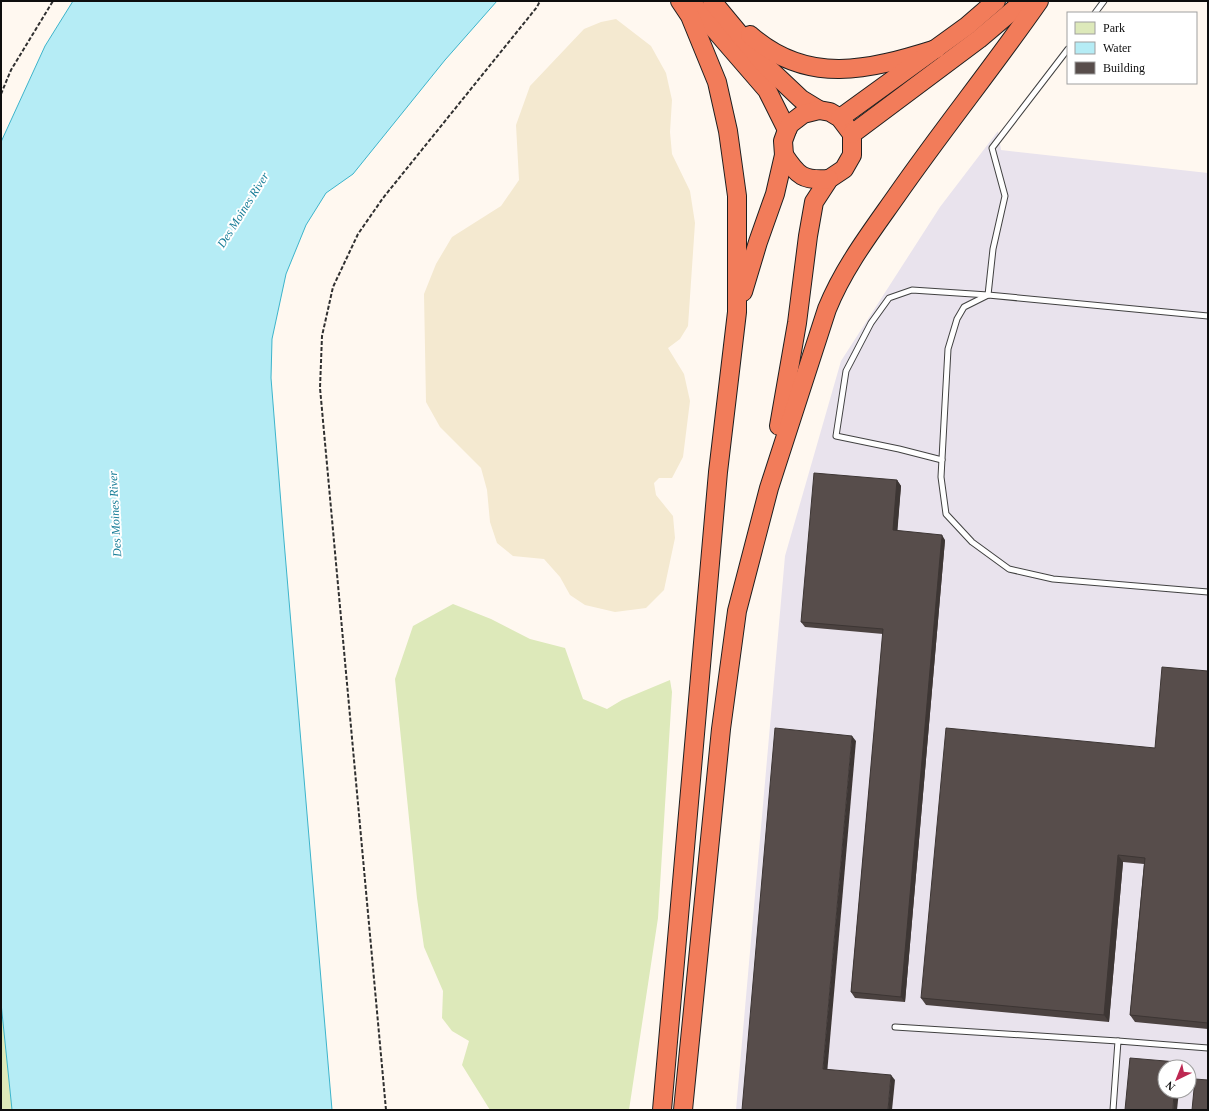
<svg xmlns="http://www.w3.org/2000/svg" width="1209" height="1111" font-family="'Times New Roman',serif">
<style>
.industrial{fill:#e9e3ed;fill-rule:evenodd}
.farmland{fill:#f4e9d0}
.green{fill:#dde9ba}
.water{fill:#b5ecf5;stroke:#3db4cb}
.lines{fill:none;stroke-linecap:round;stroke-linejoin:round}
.lane-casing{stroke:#414141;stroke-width:7}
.highway-casing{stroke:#1f1f1f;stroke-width:20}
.path{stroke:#303030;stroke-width:2;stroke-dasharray:4 2;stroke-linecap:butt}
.lane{stroke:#fff;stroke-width:5}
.highway{stroke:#f27c5a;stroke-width:18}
.wall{fill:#4b4240}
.shaded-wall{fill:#3d3634}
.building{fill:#574d4b;stroke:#3d3634}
.labels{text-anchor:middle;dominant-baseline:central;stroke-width:4;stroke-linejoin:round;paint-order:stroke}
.water-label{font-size:12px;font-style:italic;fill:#197e98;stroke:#fff}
</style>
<rect width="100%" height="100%" fill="#fff8f0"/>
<path class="industrial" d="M 998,131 L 1001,150 L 1208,173 L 1208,1110 L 736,1110 L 785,556 L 841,361 L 940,207 ZM 1165,1067 L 1189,1067 L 1189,1091 L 1165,1091 Z"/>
<polygon class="farmland" points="616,19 651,46 666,73 672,100 670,132 672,154 690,191 695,223 688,326 680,339 668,348 684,374 690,401 683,457 672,478 659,478 654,483 656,495 673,516 675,538 664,590 646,608 615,612 585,605 570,595 560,577 544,559 513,556 497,543 490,522 487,490 481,468 440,427 426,402 424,294 436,264 452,237 501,206 519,180 516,125 530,86 584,29 601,22"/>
<g class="green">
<polygon points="453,604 491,619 530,639 565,648 583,699 607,709 622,700 670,680 672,692 658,918 629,1110 490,1110 462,1065 469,1041 452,1031 442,1018 443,991 424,947 417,898 395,679 413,626"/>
<polygon points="1,1003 12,1110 1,1110"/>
</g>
<polygon class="water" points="73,1 497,1 445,60 353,174 326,193 306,225 286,274 272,339 271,378 283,529 332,1110 12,1110 1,1003 1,142 45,46"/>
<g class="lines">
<g class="lane-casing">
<g id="lane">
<polyline points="1095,13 1104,1"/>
<polyline points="1208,316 988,295 964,307 957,319 948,349 941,477 946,514 972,542 1009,569 1053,579 1208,592"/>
<polyline points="942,460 899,449 836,436 846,371 871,323 889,298 912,290 988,295 993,249 1005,196 992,148 1068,49"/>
<polyline points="895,1027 1118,1041"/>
<polyline points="1113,1110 1118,1041 1208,1048"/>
</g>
</g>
<g class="highway-casing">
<g id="highway">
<polyline points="690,1 767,90 787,130"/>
<polyline points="712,1 765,65 801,99 819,110 830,112 840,118 852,134 852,155 844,169 829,179 814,202 808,236 797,323 779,426"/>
<path d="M 750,35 C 808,86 869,70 936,49"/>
<polyline points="840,118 967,26 996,1"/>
<polyline points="852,134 979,39 1024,1"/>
<path d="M 784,155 C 798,176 803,181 829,179"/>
<polyline points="743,292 758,242 775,194 784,155 783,141 787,130 790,124 803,114 819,110"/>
<polyline points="662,1110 718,472 737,312 737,196 728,131 717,82 690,16 680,1"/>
<path d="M 683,1110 L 721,729 L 737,611 L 769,488 L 827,309 C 844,267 871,232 897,195 C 943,129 993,67 1039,1"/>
</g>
</g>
<g class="path">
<polyline points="1,94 11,70 53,1"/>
<polyline points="386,1110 320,388 322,336 333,287 358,234 383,198 537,7 540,1"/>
</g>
<use href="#lane" class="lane"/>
<use href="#highway" class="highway"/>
</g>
<g class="wall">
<polygon points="897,480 901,486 897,531 945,540 905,1002 855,998 851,992 883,634 805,627 801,622"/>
<polygon points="1208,671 1208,1029 1135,1022 1130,1015 1144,864 1123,862 1109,1022 926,1005 921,998 1155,748"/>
</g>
<g class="shaded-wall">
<polygon points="897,480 901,486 897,536 893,530"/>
<polygon points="942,535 945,540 905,1002 901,997"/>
<polygon points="852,736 856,741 827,1074 823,1069"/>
<polygon points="1118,855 1123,862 1109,1022 1104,1015"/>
<polygon points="1177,1062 1180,1067 1177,1067"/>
<polygon points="891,1075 895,1080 892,1110 888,1110"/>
<polygon points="1174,1091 1179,1091 1177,1110 1173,1110"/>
</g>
<g class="building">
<polygon points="814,473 897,480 893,530 942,535 901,997 851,992 883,629 801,622"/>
<polygon points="1162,667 1208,671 1208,1023 1130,1015 1145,858 1118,855 1104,1015 921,998 946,728 1155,748"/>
<polygon points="775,728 852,736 823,1069 891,1075 888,1110 742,1110"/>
<polygon points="1130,1058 1177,1062 1177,1067 1165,1067 1165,1091 1174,1091 1173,1110 1125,1110"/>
<polygon points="1195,1079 1208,1080 1208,1110 1192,1110"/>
</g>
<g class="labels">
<g class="water-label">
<text transform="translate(243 210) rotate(-58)">Des Moines River</text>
<text transform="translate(115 514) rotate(-93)">Des Moines River</text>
</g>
</g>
<rect width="1209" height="1111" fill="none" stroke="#0e0e0e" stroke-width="4"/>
<rect x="1067" y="12" width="130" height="72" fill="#ffffff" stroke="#9f9f9f"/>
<rect x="1075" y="22" width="20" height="12" fill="#dde9ba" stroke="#9f9f9f"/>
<text x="1103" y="32" font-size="12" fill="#0e0e0e">Park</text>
<rect x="1075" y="42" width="20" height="12" fill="#b5ecf5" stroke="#9f9f9f"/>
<text x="1103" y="52" font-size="12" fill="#0e0e0e">Water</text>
<rect x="1075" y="62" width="20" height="12" fill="#574d4b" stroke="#9f9f9f"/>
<text x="1103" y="72" font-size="12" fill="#0e0e0e">Building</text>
<g transform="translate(1177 1079) rotate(223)"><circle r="19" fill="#ffffff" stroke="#9f9f9f"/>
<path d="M0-3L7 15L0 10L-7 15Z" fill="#bd2852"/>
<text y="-6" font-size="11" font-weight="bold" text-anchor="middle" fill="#0e0e0e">N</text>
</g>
</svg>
